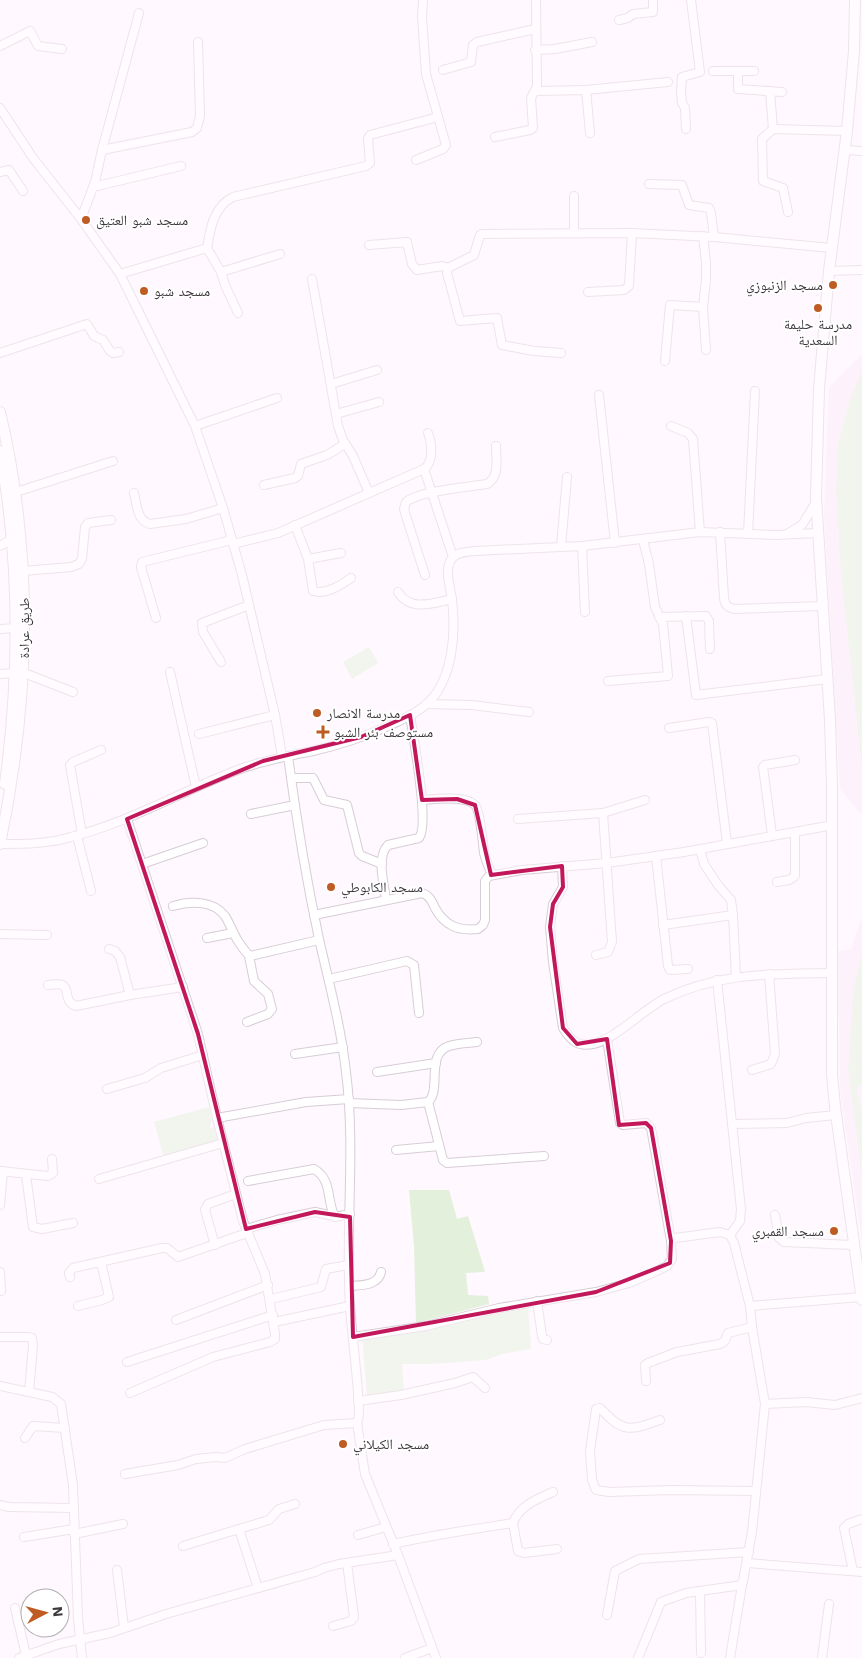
<svg xmlns="http://www.w3.org/2000/svg" width="862" height="1658" font-family="'Work Sans','Noto Naskh Arabic',sans-serif">
<style>
.built{fill:#fbeaf9}
.green{fill:#e3f0dc}
.lines{fill:none;stroke-linecap:round;stroke-linejoin:round}
.minor-casing{stroke:#d7cdd6;stroke-width:10}
.major-casing{stroke:#d7cdd6;stroke-width:12}
.minor{stroke:#fff;stroke-width:8}
.major{stroke:#fff;stroke-width:10}
.marked{fill:none;stroke:#c2185b;stroke-width:4;stroke-linejoin:round}
.poi-dot{fill:#bf5c23;stroke:#fff;stroke-width:2}
.labels{text-anchor:middle;dominant-baseline:central;stroke-width:4;stroke-linejoin:round;paint-order:stroke}
.poi-label{font-size:14px;fill:#3d383c;stroke:#fff;text-anchor:start}
.street-label{font-size:14px;fill:#3d383c;stroke:#fff}
</style>
<rect width="100%" height="100%" fill="#fff8fe"/>
<g class="built">
<polygon points="862,355 862,815 840,789 824,515 829,387"/>
<polygon points="862,916 862,1242 840,1090 838,951 851,949"/>
</g>
<g class="green">
<polygon points="862,371 862,768 841,575 836,490 838,444 850,399"/>
<polygon points="369,647 378,663 352,679 343,662"/>
<polygon points="862,954 862,1084 857,1087 859,1101 862,1111 862,1176 848,1070 853,990"/>
<polygon points="209,1107 212,1121 210,1126 211,1128 214,1128 218,1142 164,1158 154,1122"/>
<polygon points="449,1190 457,1219 468,1216 485,1272 466,1273 468,1295 488,1296 489,1304 416,1323 414,1246 409,1190"/>
<polygon points="528,1305 531,1349 502,1354 486,1360 430,1364 402,1364 404,1390 367,1395 362,1336"/>
</g>
<g class="lines">
<g class="minor-casing">
<g id="minor">
<polyline points="619,20 628,18 633,14 653,12 653,0"/>
<polyline points="0,46 30,31 38,46 62,49"/>
<polyline points="535,50 555,49 592,42"/>
<polyline points="443,70 471,62 473,45 477,42 535,29"/>
<polyline points="713,71 754,71"/>
<polyline points="738,72 738,89 782,92"/>
<polyline points="586,90 668,82"/>
<polyline points="536,91 586,90 590,133"/>
<polyline points="770,91 773,129"/>
<polyline points="0,108 33,158 81,219 120,274 195,426 223,508 242,575 275,715 282,756"/>
<polyline points="686,129 685,108 682,103 681,91 682,77 700,72 691,0"/>
<polyline points="495,137 530,130 533,128 531,98 537,86 536,0"/>
<polyline points="102,150 192,132 197,128 200,116 198,42"/>
<polyline points="845,150 862,151"/>
<polyline points="416,160 443,149 446,145 426,74 422,17 423,0"/>
<polyline points="0,172 9,170 23,191"/>
<polyline points="649,184 682,185 689,205 709,208 711,213 714,237"/>
<polyline points="93,187 181,166"/>
<polyline points="574,196 574,233"/>
<polyline points="788,212 783,188 763,181 762,139 773,129 847,131"/>
<polyline points="81,219 95,182 102,150 139,13"/>
<polyline points="703,236 706,262 706,280 703,307 706,350"/>
<polyline points="369,245 407,242 412,264 417,270 442,266 448,268 474,255 480,235 482,234 632,233 714,237 831,248"/>
<path d="M 207,248 C 210,229 214,206 233,197 L 366,166 L 370,163 L 368,139 L 370,135 L 438,117"/>
<polyline points="448,268 447,273 460,321 497,318 502,345 534,351 561,353"/>
<polyline points="829,271 862,270"/>
<polyline points="221,272 280,254"/>
<polyline points="120,274 207,248 221,272 225,285 238,313"/>
<polyline points="312,279 338,426 343,440 353,456 369,493"/>
<polyline points="588,292 624,290 629,286 632,233"/>
<polyline points="0,353 87,324 94,336 103,340 110,351 113,353 119,352"/>
<polyline points="665,361 670,305 703,307"/>
<polyline points="331,384 377,370"/>
<polyline points="599,395 615,543"/>
<polyline points="336,414 379,402"/>
<polyline points="195,426 277,398"/>
<polyline points="671,426 688,433 693,439 700,532"/>
<path d="M 424,469 C 434,462 432,443 428,433"/>
<polyline points="264,485 295,478 298,476 301,464 327,455 345,444"/>
<polyline points="16,492 113,461"/>
<path d="M 134,493 C 137,505 137,521 150,524 L 186,519 L 223,508"/>
<path d="M 295,525 L 308,559 L 313,591 C 326,595 341,585 351,578"/>
<path d="M 720,532 L 724,598 C 725,605 727,607 734,609 L 822,606"/>
<polyline points="748,534 755,391"/>
<polyline points="787,534 802,525 816,502"/>
<polyline points="233,544 278,533 424,469 453,557"/>
<polyline points="0,546 12,539"/>
<polyline points="582,546 585,612"/>
<polyline points="561,547 567,477"/>
<polyline points="308,559 341,553"/>
<polyline points="23,571 71,567 79,564 82,559 85,527 88,523 111,520"/>
<path d="M 425,575 L 406,516 L 404,509 L 406,502 C 419,491 468,487 487,484 C 500,477 496,459 496,446"/>
<path d="M 398,592 C 410,612 433,603 452,599"/>
<polyline points="686,616 696,695 827,679"/>
<polyline points="659,617 706,616 709,621 710,649"/>
<polyline points="156,618 141,567 142,562 232,540"/>
<polyline points="0,629 16,628"/>
<polyline points="221,662 203,632 202,623 249,605"/>
<polyline points="170,672 196,787"/>
<polyline points="24,673 73,692"/>
<polyline points="0,674 16,673"/>
<polyline points="608,681 668,676 663,624 655,607 649,564 643,540"/>
<polyline points="426,704 472,705 529,712"/>
<polyline points="669,728 709,722 712,723 727,843"/>
<polyline points="199,734 275,715"/>
<path d="M 288,756 C 296,817 306,878 319,939 C 329,983 341,1027 346,1072 C 356,1150 345,1228 350,1306 C 352,1335 356,1364 358,1393 C 358,1402 361,1415 357,1423 L 365,1474 L 398,1555 L 436,1658"/>
<polyline points="291,778 313,778 324,800 347,805 359,853 362,856 382,864"/>
<path d="M 422,800 C 434,799 465,795 475,805 C 480,810 483,844 484,853 C 486,861 489,868 492,875"/>
<polyline points="603,813 645,800"/>
<polyline points="251,814 295,805"/>
<polyline points="127,819 198,1034 217,1118 243,1221 265,1274 275,1334 275,1339 270,1342 213,1357 130,1393"/>
<polyline points="518,819 603,813 612,942 608,952 596,955"/>
<polyline points="82,834 70,765 73,762 101,750"/>
<polyline points="772,835 763,767 765,765 795,760"/>
<polyline points="77,836 91,891"/>
<path d="M 0,844 C 24,844 48,844 71,837 C 131,822 185,789 243,768 C 266,760 289,756 313,751 C 340,745 366,736 391,725 C 405,718 419,712 430,701 C 453,676 456,633 452,600 C 451,589 444,571 451,560 C 455,552 467,552 475,551 L 582,546 L 700,532 L 776,535 L 817,533"/>
<polyline points="700,849 704,864 718,885 731,900 733,915"/>
<polyline points="656,856 668,966 670,970 688,969"/>
<polyline points="142,864 203,843"/>
<path d="M 562,866 L 563,887 L 553,904 L 550,927 L 553,962 L 563,1028 C 571,1041 578,1047 593,1044 C 614,1040 643,1010 664,999 C 719,972 773,974 833,973"/>
<polyline points="777,882 789,880 795,876 795,832"/>
<path d="M 386,899 C 384,884 376,857 388,845 L 419,838 C 430,825 413,736 410,715"/>
<path d="M 173,906 C 190,901 213,900 225,916 C 230,924 233,933 238,941 C 242,947 245,952 250,956 L 319,940"/>
<path d="M 314,915 L 422,893 C 429,895 432,901 435,908 C 445,926 458,931 478,929 L 483,925 L 485,920 L 485,881 L 489,876 L 522,870 L 607,863 L 684,852 L 833,825"/>
<polyline points="663,925 733,915 736,977"/>
<polyline points="0,934 47,935"/>
<polyline points="207,938 233,933"/>
<polyline points="109,949 115,951 120,957 130,995 183,987"/>
<polyline points="329,979 407,961 414,965 419,1013"/>
<polyline points="717,980 741,1209 740,1221 730,1235"/>
<path d="M 48,985 C 78,980 58,999 76,1006 L 130,995"/>
<polyline points="247,1022 268,1014 272,1009 268,994 254,981 249,956"/>
<polyline points="607,1039 620,1123 623,1125 646,1123 651,1128 671,1241"/>
<polyline points="295,1054 343,1047"/>
<polyline points="752,1070 771,1064 775,1054 769,974"/>
<polyline points="377,1072 436,1063"/>
<polyline points="107,1089 145,1078 161,1068 203,1055"/>
<path d="M 428,1102 C 442,1090 425,1054 449,1046 C 458,1043 468,1043 477,1042"/>
<polyline points="349,1103 401,1105 428,1102 443,1160 447,1163 544,1156"/>
<polyline points="217,1118 306,1102 349,1099"/>
<polyline points="732,1124 787,1123 806,1118 836,1115"/>
<polyline points="396,1150 439,1146"/>
<polyline points="0,1171 48,1176 53,1173 52,1159"/>
<polyline points="26,1175 33,1227 42,1229 73,1223"/>
<polyline points="99,1179 223,1143"/>
<path d="M 248,1181 L 314,1169 C 333,1180 326,1201 335,1217 L 350,1214"/>
<polyline points="0,1205 3,1171"/>
<polyline points="775,1215 779,1238 784,1242 853,1245"/>
<polyline points="246,1229 277,1220 315,1212 334,1216"/>
<polyline points="215,1245 205,1210 208,1204 236,1194"/>
<polyline points="0,1272 1,1291"/>
<polyline points="70,1277 69,1273 73,1268 162,1248 167,1248 178,1257 247,1233"/>
<path d="M 350,1286 C 361,1285 378,1286 381,1272"/>
<polyline points="271,1299 321,1287 326,1269 348,1265"/>
<polyline points="537,1301 542,1336 543,1339 547,1340"/>
<polyline points="78,1306 102,1300 109,1297 101,1262"/>
<polyline points="750,1306 861,1297"/>
<polyline points="176,1320 268,1285"/>
<polyline points="274,1322 350,1306"/>
<polyline points="0,1337 28,1337 32,1338 33,1345 29,1392"/>
<polyline points="353,1337 426,1326 499,1308 596,1292 629,1283 657,1271 667,1266 672,1259 671,1241 675,1238 720,1232 730,1235 734,1243 750,1306 752,1327 765,1404 752,1532 743,1581 742,1585 686,1593 661,1602 638,1658"/>
<polyline points="127,1362 273,1315"/>
<polyline points="646,1381 645,1365 648,1363 677,1352 720,1344 725,1341 728,1333 752,1327"/>
<polyline points="0,1386 52,1397 61,1404 73,1485 78,1618 82,1658"/>
<polyline points="358,1401 401,1395 455,1383 473,1377 485,1388"/>
<polyline points="765,1404 806,1402 835,1405 862,1398"/>
<path d="M 660,1420 C 629,1431 623,1433 600,1408 L 596,1409 L 590,1451 L 592,1480 L 596,1490 L 609,1492 L 671,1490 L 756,1491"/>
<polyline points="25,1438 33,1426 65,1428"/>
<polyline points="125,1474 178,1465 196,1459 216,1457 225,1458 245,1449 324,1425 357,1423"/>
<polyline points="0,1505 9,1507 74,1508"/>
<path d="M 513,1523 C 519,1506 537,1499 553,1492"/>
<polyline points="239,1529 269,1520 279,1509 295,1504"/>
<polyline points="74,1534 123,1524"/>
<polyline points="358,1535 386,1527"/>
<polyline points="24,1537 74,1529"/>
<path d="M 393,1544 C 433,1535 473,1529 513,1523 L 518,1551 L 524,1553 L 557,1549"/>
<polyline points="183,1546 239,1529 258,1588"/>
<polyline points="747,1563 862,1572"/>
<polyline points="117,1570 124,1627"/>
<polyline points="853,1571 844,1528 848,1524 862,1519"/>
<polyline points="700,1591 701,1653"/>
<polyline points="15,1608 26,1655"/>
<polyline points="607,1615 615,1571 639,1559 749,1552"/>
<polyline points="333,1626 351,1621 354,1617 347,1563"/>
<polyline points="19,1658 59,1644 110,1633 166,1614 315,1572 324,1568 339,1564 398,1555"/>
<polyline points="405,1658 432,1648"/>
<polyline points="730,1658 742,1585"/>
<polyline points="822,1658 829,1604"/>
</g>
</g>
<g class="major-casing">
<g id="major">
<polyline points="855,0 854,51 847,131 829,271 819,389 816,497 830,720 832,786 832,1074 835,1107 862,1300"/>
<path d="M 0,412 C 34,555 30,701 0,844"/>
<path d="M 0,451 C 20,562 20,673 5,784"/>
</g>
</g>
<use href="#minor" class="minor"/>
<use href="#major" class="major"/>
</g>
<path d="M0 0H862V1658H0ZM 410,715 L 422,800 L 457,799 L 475,805 L 491,875 L 562,866 L 563,887 L 553,904 L 550,927 L 563,1028 L 577,1044 L 607,1039 L 619,1125 L 646,1123 L 651,1128 L 671,1241 L 670,1263 L 596,1292 L 353,1337 L 350,1217 L 315,1212 L 246,1229 L 198,1034 L 127,819 L 263,761 L 361,737 Z" fill="#fff8fe" fill-opacity=".55" fill-rule="evenodd"/>
<path class="marked" d="M 410,715 L 422,800 L 457,799 L 475,805 L 491,875 L 562,866 L 563,887 L 553,904 L 550,927 L 563,1028 L 577,1044 L 607,1039 L 619,1125 L 646,1123 L 651,1128 L 671,1241 L 670,1263 L 596,1292 L 353,1337 L 350,1217 L 315,1212 L 246,1229 L 198,1034 L 127,819 L 263,761 L 361,737 Z"/>
<g class="poi-dot">
<circle cx="86" cy="220" r="5"/>
<circle cx="833" cy="285" r="5"/>
<circle cx="144" cy="291" r="5"/>
<circle cx="818" cy="308" r="5"/>
<circle cx="317" cy="713" r="5"/>
<path d="M320.5 724.5h5v5h5v5h-5v5h-5v-5h-5v-5h5z"/>
<circle cx="331" cy="887" r="5"/>
<circle cx="834" cy="1231" r="5"/>
<circle cx="343" cy="1444" r="5"/>
</g>
<g class="labels">
<g class="poi-label">
<text x="96" y="220">مسجد شبو العتيق</text>
<text x="823" y="285" text-anchor="end">مسجد الزنبوزي</text>
<text x="154" y="291">مسجد شبو</text>
<text x="818" y="324" text-anchor="middle">مدرسة حليمة<tspan x="818" dy="16">السعدية</tspan></text>
<text x="327" y="713">مدرسة الانصار</text>
<text x="334" y="732">مستوصف بئر الشبو</text>
<text x="341" y="887">مسجد الكابوطي</text>
<text x="824" y="1231" text-anchor="end">مسجد القمبري</text>
<text x="353" y="1444">مسجد الكيلاني</text>
</g>
<g class="street-label">
<text transform="translate(24 628) rotate(-90)">طريق عرادة</text>
</g>
</g>
<g transform="translate(45 1613) rotate(84)"><circle r="24" fill="#ffffff" stroke="#b1afb1"/>
<path d="M0-4L9 19L0 12L-9 19Z" fill="#bf5c23"/>
<text y="-8" font-size="14" font-weight="bold" text-anchor="middle" fill="#3d383c">N</text>
</g>
</svg>
